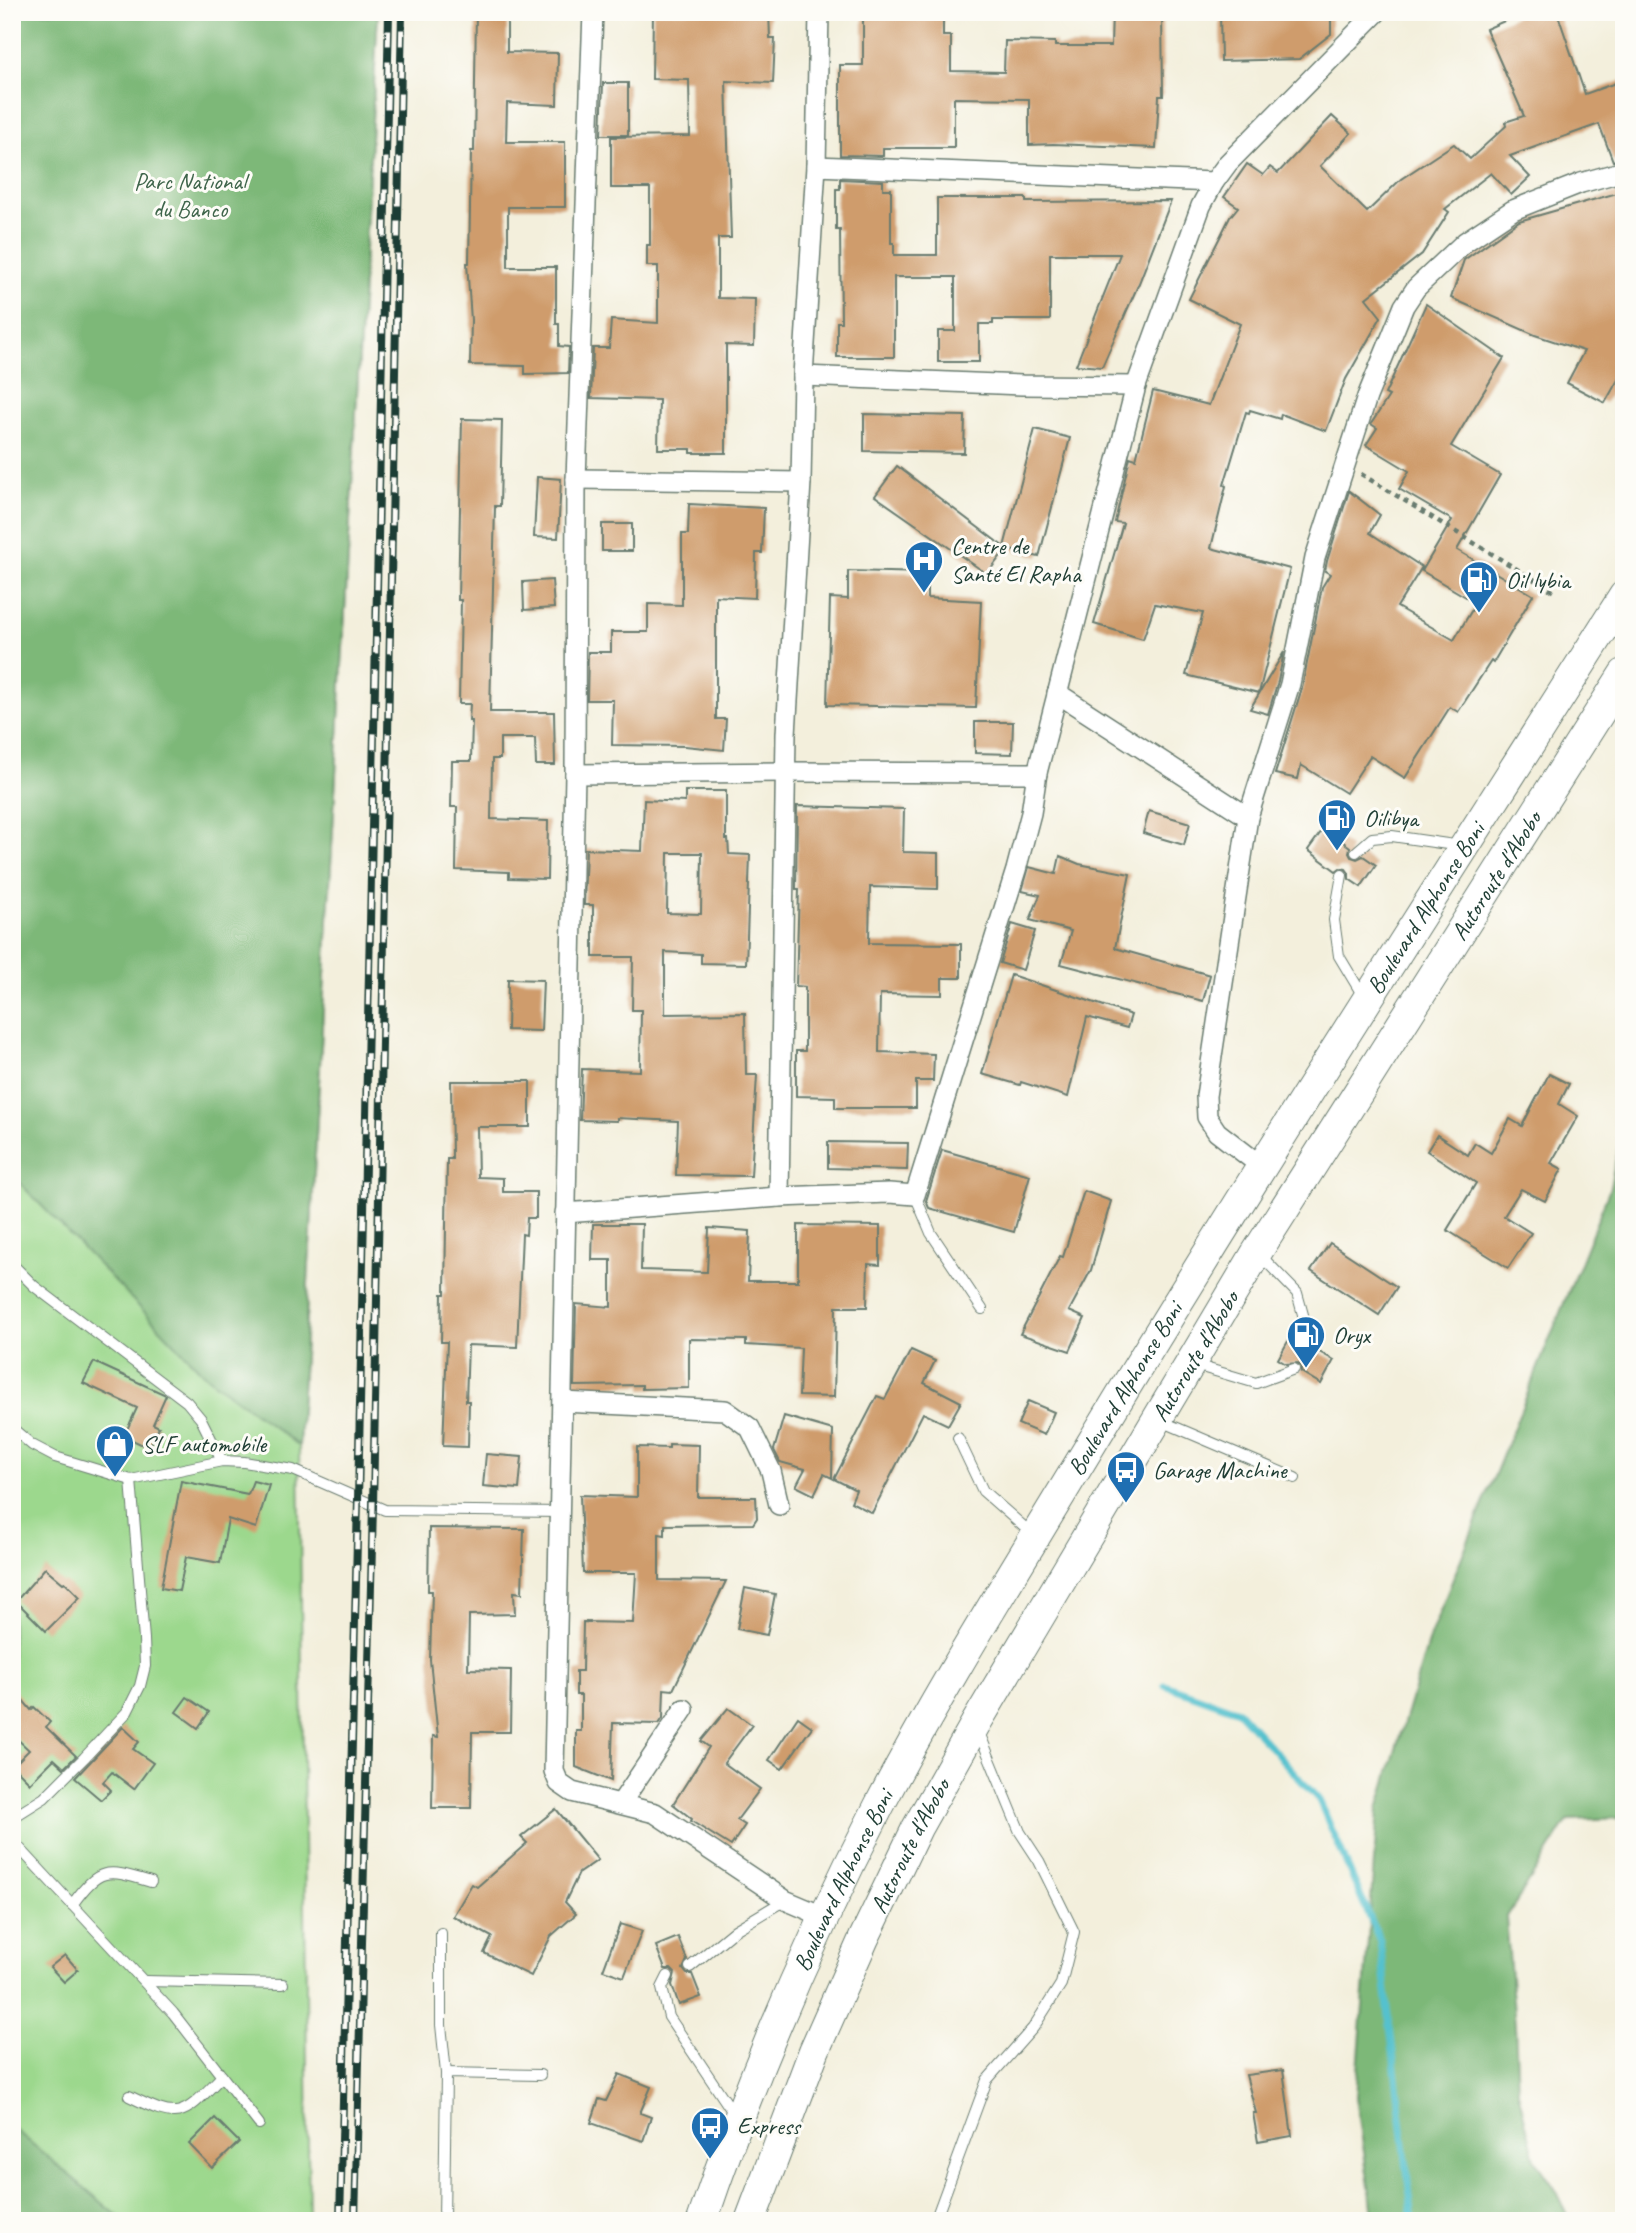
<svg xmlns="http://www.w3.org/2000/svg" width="1636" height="2233" font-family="Caveat,sans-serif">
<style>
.green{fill:#9cd88d;stroke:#5e8a60;stroke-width:2}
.forest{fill:#7db878;stroke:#4e7a56;stroke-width:2}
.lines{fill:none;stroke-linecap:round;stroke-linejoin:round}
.stream{stroke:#55c1ce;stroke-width:7}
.building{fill:#cf9c6c;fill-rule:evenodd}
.service-casing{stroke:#697b6f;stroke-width:12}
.minor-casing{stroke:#697b6f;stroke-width:22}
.primary-casing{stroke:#697b6f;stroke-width:32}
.path{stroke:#697b6f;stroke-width:4.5;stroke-dasharray:5 5;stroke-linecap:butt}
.service{stroke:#fff;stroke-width:10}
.minor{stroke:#fff;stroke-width:19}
.primary{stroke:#fff;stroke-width:30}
.rail-casing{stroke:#1f3d34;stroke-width:8}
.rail{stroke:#fdfcf7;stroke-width:5;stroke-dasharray:16;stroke-linecap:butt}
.labels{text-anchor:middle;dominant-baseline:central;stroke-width:6;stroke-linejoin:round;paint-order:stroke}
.park-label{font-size:24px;fill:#3e644a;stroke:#fdfcf7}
.poi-label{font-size:24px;fill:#1f3d34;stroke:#fdfcf7;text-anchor:start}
.street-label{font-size:24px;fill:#1f3d34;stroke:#fdfcf7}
</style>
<rect width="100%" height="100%" fill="#fdfcf7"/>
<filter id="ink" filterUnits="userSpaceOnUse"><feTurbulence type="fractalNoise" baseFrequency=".0143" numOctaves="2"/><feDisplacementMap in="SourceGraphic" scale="14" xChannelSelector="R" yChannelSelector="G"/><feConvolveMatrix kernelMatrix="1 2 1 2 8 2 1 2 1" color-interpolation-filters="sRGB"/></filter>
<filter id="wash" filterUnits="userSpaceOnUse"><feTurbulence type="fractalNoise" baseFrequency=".00686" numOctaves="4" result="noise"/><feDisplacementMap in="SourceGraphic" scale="28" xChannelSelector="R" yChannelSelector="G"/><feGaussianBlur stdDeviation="1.57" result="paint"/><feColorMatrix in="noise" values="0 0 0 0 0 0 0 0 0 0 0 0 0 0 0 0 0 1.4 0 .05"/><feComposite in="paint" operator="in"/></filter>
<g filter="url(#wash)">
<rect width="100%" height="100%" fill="#f3efdc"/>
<polygon class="green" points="12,12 378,12 299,1446 309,2221 12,2221"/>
<g class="forest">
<polygon points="12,12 378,12 299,1446 207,1377 12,1175"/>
<polygon points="1624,1122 1624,1818 1568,1820 1506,1918 1515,2025 1518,2092 1535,2159 1556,2190 1571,2221 1374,2221 1356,2097 1378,1809 1430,1636 1609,1191"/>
<polygon points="12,2127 124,2221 12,2221"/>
</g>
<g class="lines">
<polyline class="stream" points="1165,1685 1238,1711 1319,1800 1380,1941 1413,2221"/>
</g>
<g id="blocks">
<g class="building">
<polygon points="476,12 507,12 507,52 558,53 557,105 507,103 506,142 565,142 565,207 508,207 508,267 556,267 556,324 559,324 559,346 569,347 568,373 525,374 525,366 470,365 471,320 467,263 469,263 471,151 474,151"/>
<polygon points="653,12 769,12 770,38 775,38 773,83 726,81 731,238 718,238 718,298 755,299 754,346 726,345 726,453 691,453 691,449 658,449 659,400 591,398 593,348 609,348 611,320 658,323 658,266 647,266 647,245 650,245 650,188 611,188 611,137 690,136 689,80 652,79"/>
<polygon points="863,12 943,12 943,36 951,36 951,71 1004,72 1005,41 1055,42 1055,46 1111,46 1112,12 1162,12 1163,96 1159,96 1156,148 1053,144 1029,145 1029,99 954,98 954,148 883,148 883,156 840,155 840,65 863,65"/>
<polygon points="1220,12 1331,12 1331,34 1299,59 1221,61"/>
<polygon points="1525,12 1557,12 1585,94 1624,80 1624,159 1613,161 1599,124 1510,156 1530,177 1511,195 1491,173 1445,209 1449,212 1422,254 1366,298 1381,317 1346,379 1326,431 1281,414 1280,419 1250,410 1249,413 1246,412 1224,485 1226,486 1211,548 1290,569 1259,693 1186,675 1203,613 1155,604 1143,639 1094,624 1123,523 1115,522 1130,457 1136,459 1153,391 1209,405 1240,324 1189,299 1230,217 1238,207 1224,197 1247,164 1263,175 1270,167 1278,173 1332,116 1351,133 1320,166 1367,212 1401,179 1454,144 1470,159 1506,126 1505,122 1524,116 1486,29"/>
<polygon points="603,83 628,83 628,135 601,135"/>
<polygon points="840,179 883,181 883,189 891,189 891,243 894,243 894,255 937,255 937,198 1026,198 1026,202 1171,201 1139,283 1102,367 1076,365 1120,254 1050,254 1050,320 993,320 993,324 979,324 979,362 938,362 938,331 955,331 955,277 894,277 894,357 837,357 837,322 841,322 840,230 836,230 836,189 840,189"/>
<polygon points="1624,191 1624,369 1605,403 1567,383 1584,351 1535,335 1451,298 1464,260 1519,221"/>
<polygon points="1426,304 1504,358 1451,446 1500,475 1457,550 1533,595 1493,663 1491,661 1458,712 1450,707 1405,778 1370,756 1346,793 1301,765 1298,779 1275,774 1302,688 1322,587 1330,574 1325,571 1327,561 1349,491 1380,515 1370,533 1422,567 1397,607 1454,640 1476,603 1422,571 1452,520 1399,489 1409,471 1366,445 1377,428 1371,424 1389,396 1385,394"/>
<polygon points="864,414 965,416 964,453 864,451"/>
<polygon points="462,419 502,420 500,506 495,506 490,712 554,712 555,765 536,765 535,738 500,738 500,759 492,759 491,819 548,821 547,879 509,878 509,872 456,870 457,807 451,807 452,761 471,761 472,721 469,721 470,704 459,704 461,600 458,600"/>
<polygon points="1035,429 1070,438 1039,557 1006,549 987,574 875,496 897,466 1004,547"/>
<polygon points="537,477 561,479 558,538 534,537"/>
<polygon points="689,504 764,508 762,553 756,553 755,598 716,596 716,719 726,719 724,750 685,746 612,745 613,700 587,700 588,652 611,652 611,632 648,632 648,604 682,605 682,534 688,534"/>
<rect x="602" y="524" width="30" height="27"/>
<polygon points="848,571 927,573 927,598 981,601 976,708 827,705 830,598 848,599"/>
<polygon points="552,580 554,608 524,610 523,582"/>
<polygon points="1284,652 1278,681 1268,714 1250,709"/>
<polygon points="975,722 1013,722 1012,754 975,753"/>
<path d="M 685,791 L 726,791 L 726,839 L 728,839 L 729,854 L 750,855 L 746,964 L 701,963 L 701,954 L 665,952 L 665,1014 L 745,1013 L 746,1075 L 757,1075 L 751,1176 L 676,1175 L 678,1121 L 617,1118 L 617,1121 L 580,1120 L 582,1069 L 640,1071 L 641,1010 L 632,1010 L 633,957 L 593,957 L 593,905 L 584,905 L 586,849 L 642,851 L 644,800 L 685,802 ZM 668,853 L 702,853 L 701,914 L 667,913 Z"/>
<polygon points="797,806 904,809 903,852 938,853 938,889 870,887 869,943 961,944 961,978 942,978 942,995 880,994 879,1052 934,1054 933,1081 916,1081 916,1108 835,1108 835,1097 796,1096 796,1051 805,1051 805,987 796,986 799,889 796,889"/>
<polygon points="1149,811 1190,823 1184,845 1143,833"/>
<polygon points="1324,828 1350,847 1349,853 1351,857 1357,859 1363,856 1376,865 1361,887 1349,879 1349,873 1346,869 1340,868 1336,871 1308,850"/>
<polygon points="1060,856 1079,864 1130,874 1115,948 1210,975 1203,1001 1061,964 1071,931 1030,920 1040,895 1022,891 1029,867 1056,874"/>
<polygon points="1012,924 1035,931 1023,970 1000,963"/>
<polygon points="1011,975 1131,1015 1127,1028 1087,1017 1068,1097 1021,1082 1020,1085 982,1074"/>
<polygon points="508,979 543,980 541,1031 507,1030"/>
<polygon points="1549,1074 1569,1084 1559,1104 1578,1116 1551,1163 1562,1169 1545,1201 1521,1189 1504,1216 1531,1233 1508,1268 1447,1230 1476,1183 1427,1151 1437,1135 1468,1155 1475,1143 1491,1153 1510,1119 1522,1126"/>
<polygon points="451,1081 530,1081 530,1127 477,1127 478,1177 503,1178 503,1192 536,1192 536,1218 527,1218 526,1235 522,1234 517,1347 468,1345 466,1401 469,1401 468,1447 443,1446 447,1342 441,1342 442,1294 445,1294 447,1159 452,1159"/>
<polygon points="828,1142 908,1143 907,1170 828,1168"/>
<polygon points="942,1150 1030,1175 1014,1232 929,1208 926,1201"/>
<polygon points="1084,1191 1111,1201 1091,1270 1069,1311 1085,1318 1070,1351 1020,1334 1060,1256 1063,1257"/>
<polygon points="593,1224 642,1224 641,1270 707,1272 709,1228 750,1231 748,1281 798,1281 798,1225 880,1226 880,1265 868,1264 867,1307 836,1307 834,1397 799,1396 801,1348 746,1345 746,1340 689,1339 689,1388 642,1389 642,1385 574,1386 576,1304 611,1307 611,1260 592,1260"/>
<polygon points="1330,1243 1397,1287 1379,1315 1311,1271"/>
<polygon points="1291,1336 1300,1341 1304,1351 1309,1352 1314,1349 1334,1360 1321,1384 1301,1372 1301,1367 1298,1363 1286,1364 1278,1359"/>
<polygon points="911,1350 935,1361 924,1383 961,1402 948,1425 923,1413 872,1513 851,1502 856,1490 834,1479 877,1396 885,1399"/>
<polygon points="94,1362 166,1395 153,1424 159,1427 149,1448 124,1436 137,1408 83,1383"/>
<polygon points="1028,1401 1054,1412 1044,1435 1018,1424"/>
<polygon points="784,1416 833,1430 832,1478 824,1474 814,1495 796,1486 805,1469 780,1462 774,1450"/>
<polygon points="669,1444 699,1445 698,1497 756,1497 757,1518 753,1524 665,1525 665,1535 659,1534 659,1580 726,1581 673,1690 664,1689 663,1718 659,1724 613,1723 611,1781 576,1767 576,1731 581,1731 581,1695 576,1695 576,1671 582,1671 583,1622 633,1623 636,1573 583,1573 580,1495 637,1497 637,1447 669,1448"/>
<polygon points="486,1454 522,1457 519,1489 483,1486"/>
<polygon points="181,1481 248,1494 253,1481 269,1485 256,1528 228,1519 220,1563 186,1557 179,1591 161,1588"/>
<polygon points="429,1528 524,1529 522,1593 514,1592 515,1614 469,1615 468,1669 511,1670 510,1732 472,1732 471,1808 432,1808 433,1736 438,1737 430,1660 432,1591 428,1591"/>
<polygon points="45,1568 63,1583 65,1582 80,1597 46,1631 16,1601"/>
<polygon points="745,1588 775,1594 767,1635 737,1629"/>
<polygon points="12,1687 31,1710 34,1707 50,1722 46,1727 76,1756 64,1768 54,1759 30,1783 13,1766 29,1750 12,1734"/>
<polygon points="187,1697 209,1712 198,1728 176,1712"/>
<polygon points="728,1708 752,1725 724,1763 760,1789 737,1820 745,1825 731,1846 691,1821 692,1819 673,1804 709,1747 701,1741"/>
<polygon points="798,1717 812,1727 782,1769 769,1760"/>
<polygon points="123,1727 139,1742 133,1749 153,1763 134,1789 112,1772 103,1782 111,1790 101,1800 75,1778"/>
<polygon points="556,1809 598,1860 579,1873 565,1902 576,1914 551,1936 531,1976 484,1953 492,1937 453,1916 472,1884 477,1887 527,1843 521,1837"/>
<polygon points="620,1924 642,1931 624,1977 603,1970"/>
<polygon points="678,1937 687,1960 683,1969 687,1974 692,1974 701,1997 679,2005 672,1985 675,1973 671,1969 665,1969 656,1946"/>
<polygon points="65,1955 78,1970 64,1982 50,1967"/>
<polygon points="1283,2070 1292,2136 1258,2142 1253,2113 1256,2113 1246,2075"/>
<polygon points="619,2074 651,2087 640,2113 651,2117 643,2141 591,2123 599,2099 606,2101"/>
<polygon points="215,2118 239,2142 212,2168 189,2144"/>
</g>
</g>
</g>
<g filter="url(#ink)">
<use href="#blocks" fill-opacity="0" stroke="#697b6f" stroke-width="2"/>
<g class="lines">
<g class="service-casing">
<g id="service">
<polyline points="1356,852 1372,838 1392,836 1461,846"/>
<polyline points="1342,875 1334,920 1339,956 1363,996"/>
<polyline points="915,1195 931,1233 982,1309"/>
<polyline points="1260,1255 1297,1293 1307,1329 1308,1345"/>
<polyline points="12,1264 34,1286 187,1402 201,1419 222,1461"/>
<polyline points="1195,1365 1256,1383 1294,1369"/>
<polyline points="1161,1421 1295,1478"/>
<polyline points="12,1428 32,1445 55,1457 131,1480 222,1461 244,1462 293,1470 385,1510 560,1512"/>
<polyline points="958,1438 983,1491 1032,1534"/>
<polyline points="12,1818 44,1798 84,1758 127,1712 140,1686 145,1666 144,1639 131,1480"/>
<polyline points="12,1840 173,2013 259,2124"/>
<path d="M 72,1905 C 100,1866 107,1869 151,1882"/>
<polyline points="441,1933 441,2025 446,2073"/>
<polyline points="690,1967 735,1930 785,1900"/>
<polyline points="668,1976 662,1988 669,2017 734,2114"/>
<polyline points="145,1981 283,1984"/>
<path d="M 129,2096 C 182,2122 182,2117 222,2076"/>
<polyline points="444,2221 446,2073 540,2075"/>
<polyline points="935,2221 987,2080 1033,2028 1061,1984 1074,1932 1039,1861 1020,1832 978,1730"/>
</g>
</g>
<g class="minor-casing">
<g id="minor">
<polyline points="593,12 576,479 575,774 554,1771 559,1783 572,1792 655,1813 785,1900 825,1917"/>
<polyline points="816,166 1214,182"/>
<polyline points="803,376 1022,385 1136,386"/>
<polyline points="576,479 801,482"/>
<polyline points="1057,693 1248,817"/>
<polyline points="575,774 788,772 1037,773"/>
<polyline points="1261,1166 1217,1132 1207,1117 1206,1096 1248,817 1290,684 1315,558 1367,397 1404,306 1416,288 1465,242 1513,210 1581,183 1624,171"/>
<polyline points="779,1197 786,734 801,482 803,376 816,166 819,12"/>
<polyline points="565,1213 779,1197 889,1193 915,1195 1016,870 1031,813 1037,773 1136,386 1201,206 1214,182 1228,163 1377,12"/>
<polyline points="563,1402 725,1410 750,1428 771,1471 779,1505"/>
<polyline points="621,1803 684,1709"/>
</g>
</g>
<g class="primary-casing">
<g id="primary">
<path id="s1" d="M 702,2221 C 750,2079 810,1939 879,1806 C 944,1681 1021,1561 1093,1441 C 1265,1156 1446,877 1624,596"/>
<path id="s2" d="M 750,2221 L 814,2051 L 864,1938 L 917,1828 L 976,1723 L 1257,1252 L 1624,674"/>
</g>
</g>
<polyline class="path" points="1361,474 1556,593"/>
<use href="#service" class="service"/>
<use href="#minor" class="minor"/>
<use href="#primary" class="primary"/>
<g class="rail-casing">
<g id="rail">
<polyline points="340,2221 358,1500 389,12"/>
<polyline points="355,2221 373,1506 402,12"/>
</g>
</g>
<use href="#rail" class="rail"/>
</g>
</g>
<defs>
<g id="hospital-pin" transform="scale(2.0125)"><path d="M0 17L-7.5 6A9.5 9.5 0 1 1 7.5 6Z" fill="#1f6fb2" stroke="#fdfcf7"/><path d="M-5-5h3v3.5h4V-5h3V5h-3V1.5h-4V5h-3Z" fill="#fff"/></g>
<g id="fuel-pin" transform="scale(2.0125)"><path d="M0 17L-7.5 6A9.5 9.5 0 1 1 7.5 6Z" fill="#1f6fb2" stroke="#fdfcf7"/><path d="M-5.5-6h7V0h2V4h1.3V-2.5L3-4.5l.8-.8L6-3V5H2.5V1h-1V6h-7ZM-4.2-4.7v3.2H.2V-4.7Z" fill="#fff"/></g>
<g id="shop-pin" transform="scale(2.0125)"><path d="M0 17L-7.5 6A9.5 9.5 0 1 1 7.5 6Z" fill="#1f6fb2" stroke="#fdfcf7"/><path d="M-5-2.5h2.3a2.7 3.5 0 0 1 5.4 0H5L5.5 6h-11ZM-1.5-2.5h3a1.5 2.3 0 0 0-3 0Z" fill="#fff"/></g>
<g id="bus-pin" transform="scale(2.0125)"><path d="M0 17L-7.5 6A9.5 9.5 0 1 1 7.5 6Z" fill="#1f6fb2" stroke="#fdfcf7"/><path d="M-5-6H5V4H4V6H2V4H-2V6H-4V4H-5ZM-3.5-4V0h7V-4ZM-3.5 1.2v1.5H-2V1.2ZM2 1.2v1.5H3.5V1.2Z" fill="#fff"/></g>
</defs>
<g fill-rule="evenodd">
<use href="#hospital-pin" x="924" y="560"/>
<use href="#fuel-pin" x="1479" y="580"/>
<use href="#fuel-pin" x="1337" y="818"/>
<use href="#fuel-pin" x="1306" y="1335"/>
<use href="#shop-pin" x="115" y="1444"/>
<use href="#bus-pin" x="1126" y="1470"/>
<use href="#bus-pin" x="710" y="2126"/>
</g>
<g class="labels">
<g class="park-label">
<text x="190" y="181">Parc National<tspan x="190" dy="28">du Banco</tspan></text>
</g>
<g class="poi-label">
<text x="951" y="546">Centre de<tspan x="951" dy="28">Santé El Rapha</tspan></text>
<text x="1506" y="580">Oil lybia</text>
<text x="1364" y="818">Oilibya</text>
<text x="1333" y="1335">Oryx</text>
<text x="142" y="1444">SLF automobile</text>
<text x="1153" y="1470">Garage Machine</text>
<text x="737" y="2126">Express</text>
</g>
<g class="street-label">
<text stroke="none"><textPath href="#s2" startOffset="1542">Autoroute d'Abobo</textPath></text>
<text stroke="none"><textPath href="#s1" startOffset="1503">Boulevard Alphonse Boni</textPath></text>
<text stroke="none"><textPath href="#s2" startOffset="975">Autoroute d'Abobo</textPath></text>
<text stroke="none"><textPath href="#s1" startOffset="936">Boulevard Alphonse Boni</textPath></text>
<text stroke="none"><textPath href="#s2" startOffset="408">Autoroute d'Abobo</textPath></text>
<text stroke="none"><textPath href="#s1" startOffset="369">Boulevard Alphonse Boni</textPath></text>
</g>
</g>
<rect width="1636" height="2233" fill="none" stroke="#fdfcf7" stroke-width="42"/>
</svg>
